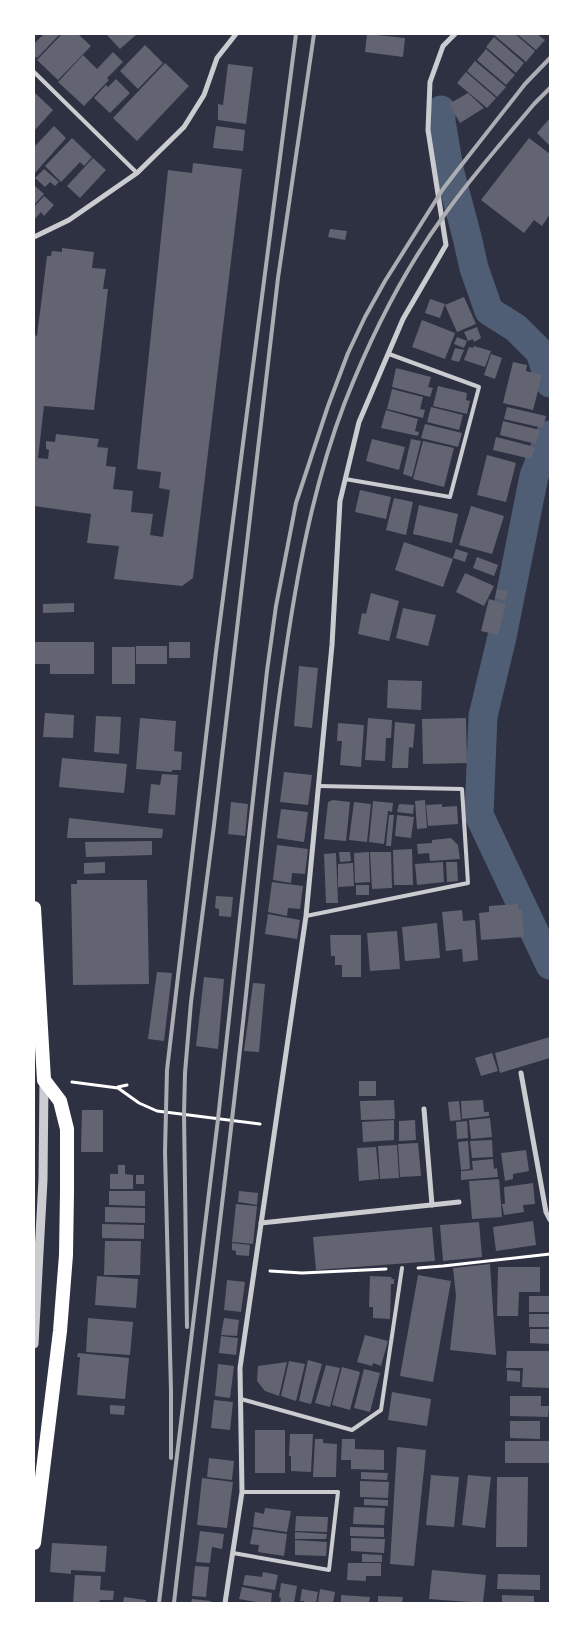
<svg xmlns="http://www.w3.org/2000/svg" width="584" height="1637" font-family="'PT Serif',serif">
<style>
.lines{fill:none;stroke-linecap:round;stroke-linejoin:round}
.canal{stroke:#4f5d75;stroke-width:29}
.building{fill:#626471}
.path{stroke:#fff;stroke-width:3}
.service{stroke:#caccd0;stroke-width:4}
.minor{stroke:#caccd0;stroke-width:5}
.tertiary{stroke:#caccd0;stroke-width:9}
.trunk{stroke:#fff;stroke-width:14}
.rail{stroke:#abadb3;stroke-width:4}
</style>
<rect width="100%" height="100%" fill="#2d3142"/>
<g class="lines">
<g class="canal">
<polyline points="441,110 441,121 449,169 467,237 474,268 489,311 516,328 540,352 550,383"/>
<polyline points="550,435 534,476 502,637 483,716 479,815 550,965"/>
</g>
</g>
<g class="building">
<polygon points="44,34 60,34 37,58 34,56 34,44"/>
<polygon points="62,34 78,34 91,46 58,80 37,60"/>
<polygon points="106,34 137,34 120,49"/>
<polygon points="367,34 405,38 403,57 365,52"/>
<polygon points="496,34 515,34 535,51 526,62 494,35"/>
<polygon points="517,34 537,34 545,40 536,50"/>
<polygon points="494,37 524,63 516,73 486,47"/>
<polygon points="145,45 163,63 138,89 120,71"/>
<polygon points="486,49 515,75 506,85 477,60"/>
<polygon points="113,52 123,62 107,78 109,80 84,106 58,82 83,55 97,69"/>
<polygon points="475,61 506,87 497,97 467,71"/>
<polygon points="165,63 189,86 137,141 113,118"/>
<polygon points="228,64 253,67 246,124 218,120 218,104 223,105"/>
<polygon points="466,72 496,98 487,108 457,83"/>
<polygon points="116,79 130,93 110,113 94,98 106,85 108,87"/>
<polygon points="34,92 53,110 34,131"/>
<polygon points="468,93 484,108 460,123 449,104"/>
<polygon points="550,118 550,146 537,133"/>
<polygon points="54,126 66,138 34,174 34,147"/>
<polygon points="216,126 245,130 243,151 213,148"/>
<polygon points="72,138 92,157 84,166 80,162 61,182 45,166"/>
<polygon points="529,138 550,154 550,214 542,226 534,220 524,233 481,200"/>
<polygon points="93,158 106,170 80,198 67,186"/>
<polygon points="193,163 242,169 193,578 182,586 114,579 119,546 87,543 91,514 34,506 34,335 37,336 47,256 51,256 52,251 62,252 62,248 94,252 92,268 106,269 103,289 108,289 94,410 44,406 38,458 48,459 49,450 46,449 46,441 55,442 56,434 99,439 97,447 108,448 106,466 116,467 113,489 133,491 131,512 153,514 150,535 163,537 170,490 159,488 161,472 137,469 168,170 192,173"/>
<polygon points="44,169 59,182 55,186 50,182 45,187 35,178"/>
<polygon points="34,185 44,194 34,205"/>
<polygon points="44,196 54,205 44,216 41,212 34,220 34,207"/>
<polygon points="330,229 347,231 345,240 328,237"/>
<polygon points="464,297 476,324 457,332 445,305"/>
<polygon points="430,299 445,304 440,318 425,313"/>
<polygon points="422,320 455,333 445,359 412,347"/>
<polygon points="477,327 481,338 474,342 473,339 468,341 464,332"/>
<polygon points="457,337 467,341 464,348 454,344"/>
<polygon points="474,346 491,351 485,367 464,360 469,347 473,348"/>
<polygon points="455,348 464,350 459,362 451,360"/>
<polygon points="491,354 502,358 495,379 484,375"/>
<polygon points="513,362 527,365 526,371 542,375 533,410 503,403"/>
<polygon points="396,368 431,377 428,387 433,388 430,397 392,387"/>
<polygon points="438,386 467,393 466,400 470,401 467,414 433,406"/>
<polygon points="392,389 423,397 420,409 425,410 423,418 387,409"/>
<polygon points="431,407 463,415 459,430 427,422"/>
<polygon points="507,407 546,416 543,428 504,419"/>
<polygon points="386,410 418,419 415,431 419,432 418,436 381,428"/>
<polygon points="503,421 540,430 536,444 500,435"/>
<polygon points="425,424 462,433 458,447 421,438"/>
<polygon points="496,437 535,447 531,459 493,450"/>
<polygon points="372,439 405,447 399,470 366,461"/>
<polygon points="411,439 421,441 412,477 403,474"/>
<polygon points="423,441 454,448 444,487 413,479"/>
<polygon points="487,455 516,463 506,502 477,495"/>
<polygon points="360,490 391,497 386,519 355,512"/>
<polygon points="394,498 413,502 406,535 386,530"/>
<polygon points="419,505 458,514 452,543 413,534"/>
<polygon points="471,506 504,516 492,554 459,545"/>
<polygon points="404,542 453,559 443,587 395,570"/>
<polygon points="456,549 468,553 465,562 453,558"/>
<polygon points="477,557 498,565 494,576 473,568"/>
<polygon points="465,573 494,586 484,606 456,592"/>
<polygon points="497,589 508,591 505,601 495,598"/>
<polygon points="371,593 399,601 389,641 358,634 362,613 366,614"/>
<polygon points="489,599 506,604 498,635 481,631"/>
<polygon points="74,603 74,612 43,613 43,604"/>
<polygon points="403,608 436,615 428,646 396,638"/>
<polygon points="34,642 94,642 94,674 50,674 50,664 34,664"/>
<rect x="169" y="642" width="21" height="16"/>
<rect x="136" y="646" width="31" height="18"/>
<rect x="112" y="647" width="23" height="37"/>
<polygon points="299,666 318,668 312,728 294,726"/>
<polygon points="388,680 422,681 421,710 387,708"/>
<polygon points="45,713 74,715 73,738 43,737"/>
<polygon points="96,716 121,717 119,754 94,752"/>
<polygon points="140,718 176,721 174,751 182,752 181,770 172,770 172,772 136,769"/>
<polygon points="368,718 392,720 391,738 386,738 385,761 365,760"/>
<polygon points="466,718 467,763 423,764 422,719"/>
<polygon points="395,722 415,724 413,748 409,747 408,768 392,768"/>
<polygon points="338,723 364,725 361,767 340,765 342,741 337,741"/>
<polygon points="62,758 127,764 124,793 59,787"/>
<polygon points="284,772 312,775 308,805 280,802"/>
<polygon points="162,774 178,775 175,815 148,813 151,784 160,785"/>
<polygon points="333,800 350,802 346,841 324,839 328,802"/>
<polygon points="425,800 427,828 417,829 415,801"/>
<polygon points="373,801 393,803 392,812 388,811 384,844 369,842"/>
<polygon points="231,802 248,804 245,836 228,834"/>
<polygon points="354,802 371,804 367,842 349,840"/>
<polygon points="399,804 414,805 413,814 397,812"/>
<polygon points="442,804 442,807 457,806 458,824 428,826 426,805"/>
<polygon points="281,809 308,812 304,842 277,838"/>
<polygon points="389,815 394,815 391,846 386,846"/>
<polygon points="397,815 414,817 411,838 395,836"/>
<polygon points="69,818 163,829 162,838 67,838"/>
<polygon points="451,838 458,845 460,859 430,861 429,853 418,854 417,844 432,843 432,840"/>
<polygon points="152,841 152,855 86,857 85,842"/>
<polygon points="277,845 308,849 305,874 292,873 291,883 273,880"/>
<polygon points="412,849 413,885 394,885 393,850"/>
<polygon points="339,852 350,852 351,861 340,862"/>
<polygon points="369,852 370,882 355,883 354,853"/>
<polygon points="370,852 391,852 392,888 372,889"/>
<polygon points="336,853 338,903 326,903 324,854"/>
<polygon points="105,862 105,873 84,874 84,863"/>
<polygon points="443,862 444,882 417,885 415,864"/>
<polygon points="446,862 457,862 458,881 447,882"/>
<polygon points="353,863 354,886 338,887 338,864"/>
<polygon points="77,880 147,880 149,984 73,985 71,884 77,884"/>
<polygon points="272,882 303,886 300,909 288,908 287,916 268,912"/>
<rect x="356" y="885" width="13" height="10"/>
<polygon points="216,896 233,897 231,917 219,916 219,909 215,908"/>
<polygon points="518,904 518,910 522,910 524,937 481,940 479,913 489,912 489,906"/>
<polygon points="462,910 463,921 475,920 478,960 463,962 462,949 446,951 442,912"/>
<polygon points="268,914 300,920 297,939 265,934"/>
<polygon points="437,923 440,958 405,961 402,927"/>
<polygon points="397,931 400,969 370,971 367,933"/>
<polygon points="330,935 361,935 361,977 342,977 342,965 335,965 335,956 331,956"/>
<polygon points="157,972 172,973 164,1041 148,1039"/>
<polygon points="204,977 224,979 218,1049 196,1046"/>
<polygon points="253,983 265,984 259,1052 244,1051"/>
<polygon points="550,1037 550,1058 500,1073 495,1053"/>
<polygon points="492,1053 498,1071 481,1076 475,1058"/>
<rect x="359" y="1081" width="17" height="15"/>
<polygon points="394,1100 395,1119 361,1120 360,1101"/>
<polygon points="483,1100 484,1112 489,1112 489,1116 462,1119 461,1101"/>
<polygon points="459,1101 461,1120 450,1121 448,1102"/>
<polygon points="82,1110 103,1110 103,1152 81,1152"/>
<polygon points="490,1118 492,1137 471,1139 469,1120"/>
<polygon points="394,1120 394,1140 363,1142 362,1122"/>
<polygon points="415,1120 416,1140 399,1141 399,1121"/>
<polygon points="467,1121 468,1138 457,1139 456,1122"/>
<polygon points="492,1140 493,1157 472,1158 470,1141"/>
<polygon points="468,1141 470,1169 461,1170 458,1142"/>
<polygon points="418,1143 421,1176 400,1177 398,1144"/>
<polygon points="397,1145 399,1178 380,1179 378,1146"/>
<polygon points="376,1147 379,1179 359,1181 357,1148"/>
<polygon points="526,1150 529,1171 513,1174 513,1179 505,1181 501,1153"/>
<polygon points="493,1159 494,1169 497,1168 498,1177 461,1180 461,1171 473,1170 472,1161"/>
<polygon points="118,1165 125,1165 125,1174 133,1175 133,1189 110,1189 110,1174 118,1174"/>
<rect x="136" y="1175" width="8" height="9"/>
<polygon points="499,1179 502,1217 472,1219 469,1181"/>
<polygon points="533,1183 535,1204 523,1205 524,1212 504,1215 502,1204 505,1204 504,1187"/>
<polygon points="109,1191 145,1191 145,1206 109,1205"/>
<polygon points="239,1191 258,1193 257,1205 238,1202"/>
<polygon points="236,1204 257,1206 253,1244 232,1242"/>
<polygon points="105,1207 145,1208 145,1223 105,1222"/>
<polygon points="533,1221 536,1245 496,1251 493,1227"/>
<polygon points="479,1222 482,1257 443,1261 440,1225"/>
<polygon points="102,1224 144,1225 144,1239 102,1238"/>
<polygon points="432,1227 435,1261 316,1270 313,1237"/>
<polygon points="105,1241 141,1241 140,1275 104,1275"/>
<polygon points="232,1243 250,1245 249,1256 236,1255 236,1251 232,1250"/>
<polygon points="490,1264 496,1355 450,1350 456,1296 453,1268"/>
<polygon points="498,1267 540,1267 540,1292 519,1292 518,1316 497,1316"/>
<polygon points="418,1275 451,1281 433,1382 400,1376"/>
<polygon points="97,1276 138,1279 136,1308 95,1305"/>
<polygon points="370,1276 392,1277 391,1279 394,1279 394,1284 391,1284 390,1319 373,1318 373,1307 369,1307"/>
<polygon points="227,1280 245,1282 241,1312 224,1310"/>
<rect x="529" y="1296" width="21" height="16"/>
<rect x="529" y="1314" width="21" height="13"/>
<polygon points="88,1318 133,1322 130,1355 86,1352"/>
<polygon points="224,1318 239,1320 237,1336 221,1335"/>
<polygon points="530,1329 550,1329 550,1344 530,1343"/>
<polygon points="365,1335 388,1341 381,1366 373,1363 372,1366 357,1362"/>
<polygon points="221,1336 238,1338 236,1355 219,1353"/>
<polygon points="507,1351 550,1351 550,1388 522,1387 523,1368 506,1368"/>
<polygon points="78,1353 129,1358 125,1399 77,1395 80,1357 77,1357"/>
<polygon points="308,1360 322,1364 311,1404 299,1401"/>
<polygon points="289,1361 305,1364 296,1401 281,1396"/>
<polygon points="287,1362 279,1396 265,1391 257,1381 258,1366"/>
<polygon points="218,1364 234,1366 230,1398 215,1396"/>
<polygon points="326,1365 340,1368 330,1407 315,1403"/>
<polygon points="342,1367 360,1372 350,1410 332,1405"/>
<polygon points="364,1369 380,1373 370,1412 354,1408"/>
<polygon points="507,1370 520,1371 520,1382 507,1381"/>
<polygon points="392,1392 431,1399 427,1426 388,1420"/>
<polygon points="510,1396 541,1396 541,1406 549,1406 548,1417 510,1416"/>
<polygon points="214,1400 233,1402 230,1430 211,1428"/>
<polygon points="110,1405 125,1406 124,1415 110,1414"/>
<polygon points="510,1421 540,1421 540,1439 510,1438"/>
<rect x="255" y="1430" width="30" height="43"/>
<polygon points="290,1434 313,1434 311,1472 291,1471 291,1456 289,1456"/>
<polygon points="315,1439 323,1439 323,1443 337,1444 336,1477 313,1477"/>
<polygon points="342,1439 355,1439 355,1449 384,1450 384,1470 351,1469 351,1460 341,1460"/>
<rect x="505" y="1441" width="45" height="22"/>
<polygon points="397,1447 426,1450 414,1566 390,1564"/>
<polygon points="209,1458 234,1461 232,1480 207,1477"/>
<polygon points="361,1472 388,1473 387,1480 361,1479"/>
<polygon points="431,1475 459,1477 454,1527 426,1525"/>
<polygon points="468,1475 491,1477 485,1528 462,1525"/>
<polygon points="497,1477 528,1477 527,1547 496,1547"/>
<polygon points="202,1478 233,1482 227,1528 197,1525"/>
<polygon points="360,1481 389,1482 388,1498 360,1497"/>
<polygon points="364,1499 388,1500 388,1506 364,1505"/>
<polygon points="354,1507 385,1508 384,1525 353,1524"/>
<polygon points="265,1508 291,1511 287,1532 253,1527 255,1512 264,1514"/>
<polygon points="296,1516 328,1517 327,1532 295,1531"/>
<polygon points="350,1527 384,1528 384,1537 350,1536"/>
<polygon points="253,1529 287,1534 284,1556 258,1552 259,1545 250,1544"/>
<polygon points="200,1531 224,1534 222,1549 212,1547 210,1563 196,1562"/>
<polygon points="295,1532 327,1534 326,1539 295,1539"/>
<polygon points="351,1538 385,1539 384,1553 351,1551"/>
<polygon points="295,1540 327,1542 326,1556 295,1555"/>
<polygon points="52,1543 107,1546 105,1572 71,1570 71,1574 50,1572"/>
<polygon points="362,1554 382,1555 382,1562 362,1562"/>
<polygon points="348,1563 381,1563 381,1576 366,1576 366,1581 347,1580"/>
<polygon points="195,1566 209,1567 206,1597 192,1596"/>
<polygon points="432,1570 486,1575 483,1603 429,1599"/>
<polygon points="263,1572 278,1575 275,1590 243,1585 245,1575 262,1577"/>
<polygon points="498,1574 540,1575 540,1590 497,1589"/>
<polygon points="75,1575 101,1576 100,1590 114,1591 113,1600 100,1600 99,1603 73,1603"/>
<polygon points="281,1583 297,1586 294,1603 280,1603 281,1598 279,1597"/>
<polygon points="242,1587 272,1593 271,1603 262,1603 239,1599"/>
<polygon points="302,1589 318,1592 316,1603 304,1603 304,1601 300,1601"/>
<polygon points="320,1589 335,1592 333,1603 318,1602"/>
<polygon points="341,1595 370,1597 369,1603 341,1603"/>
<polygon points="502,1595 534,1596 534,1603 502,1603"/>
<polygon points="378,1596 403,1597 402,1603 378,1603"/>
<polygon points="124,1597 146,1600 146,1603 123,1603"/>
<polygon points="192,1599 211,1601 210,1603 191,1603"/>
</g>
<g class="lines">
<g class="path">
<polyline points="72,1082 118,1088 139,1103 157,1111 260,1124"/>
<polyline points="118,1087 127,1085"/>
<polyline points="418,1268 443,1266 550,1254"/>
<polyline points="270,1271 302,1273 386,1269"/>
</g>
<g class="service">
<polyline points="34,72 137,173"/>
<polyline points="345,479 450,497 479,387 389,354"/>
<polyline points="306,916 468,883 462,789 319,786"/>
<polyline points="241,1399 352,1430 381,1410 402,1268"/>
<polyline points="233,1553 329,1570 338,1492 242,1492"/>
</g>
<g class="minor">
<polyline points="34,237 69,220 137,173 184,127 204,95 217,58 236,34"/>
<polyline points="521,1073 546,1212 550,1220"/>
<polyline points="424,1109 432,1205"/>
<polyline points="261,1223 459,1202"/>
<polyline points="225,1603 242,1492 240,1368 306,916 332,645 340,501 359,422 403,319 446,245 428,130 430,82 443,46 455,34"/>
</g>
<polyline class="tertiary" points="34,1344 43,1180 44,1080"/>
<polyline class="trunk" points="34,908 44,1080 60,1101 67,1129 67,1192 66,1255 60,1331 34,1543"/>
<g class="rail">
<polyline points="187,1327 184,1114 185,1073 191,1002 214,825 278,278 314,34"/>
<polyline points="171,1458 171,1391 165,1152 167,1070 216,652 296,34"/>
<polyline points="159,1603 218,1119 267,671 276,606 296,503 328,406 348,353 365,317 385,281 443,189 456,172 525,84 550,58"/>
<path d="M 174,1603 C 198,1394 226,1186 248,976 C 259,874 268,772 283,670 C 296,579 312,488 345,402 C 371,336 403,271 445,214 C 472,176 504,140 534,104 L 550,88"/>
</g>
</g>
<rect width="584" height="1637" fill="none" stroke="#ffffff" stroke-width="70"/>
</svg>
